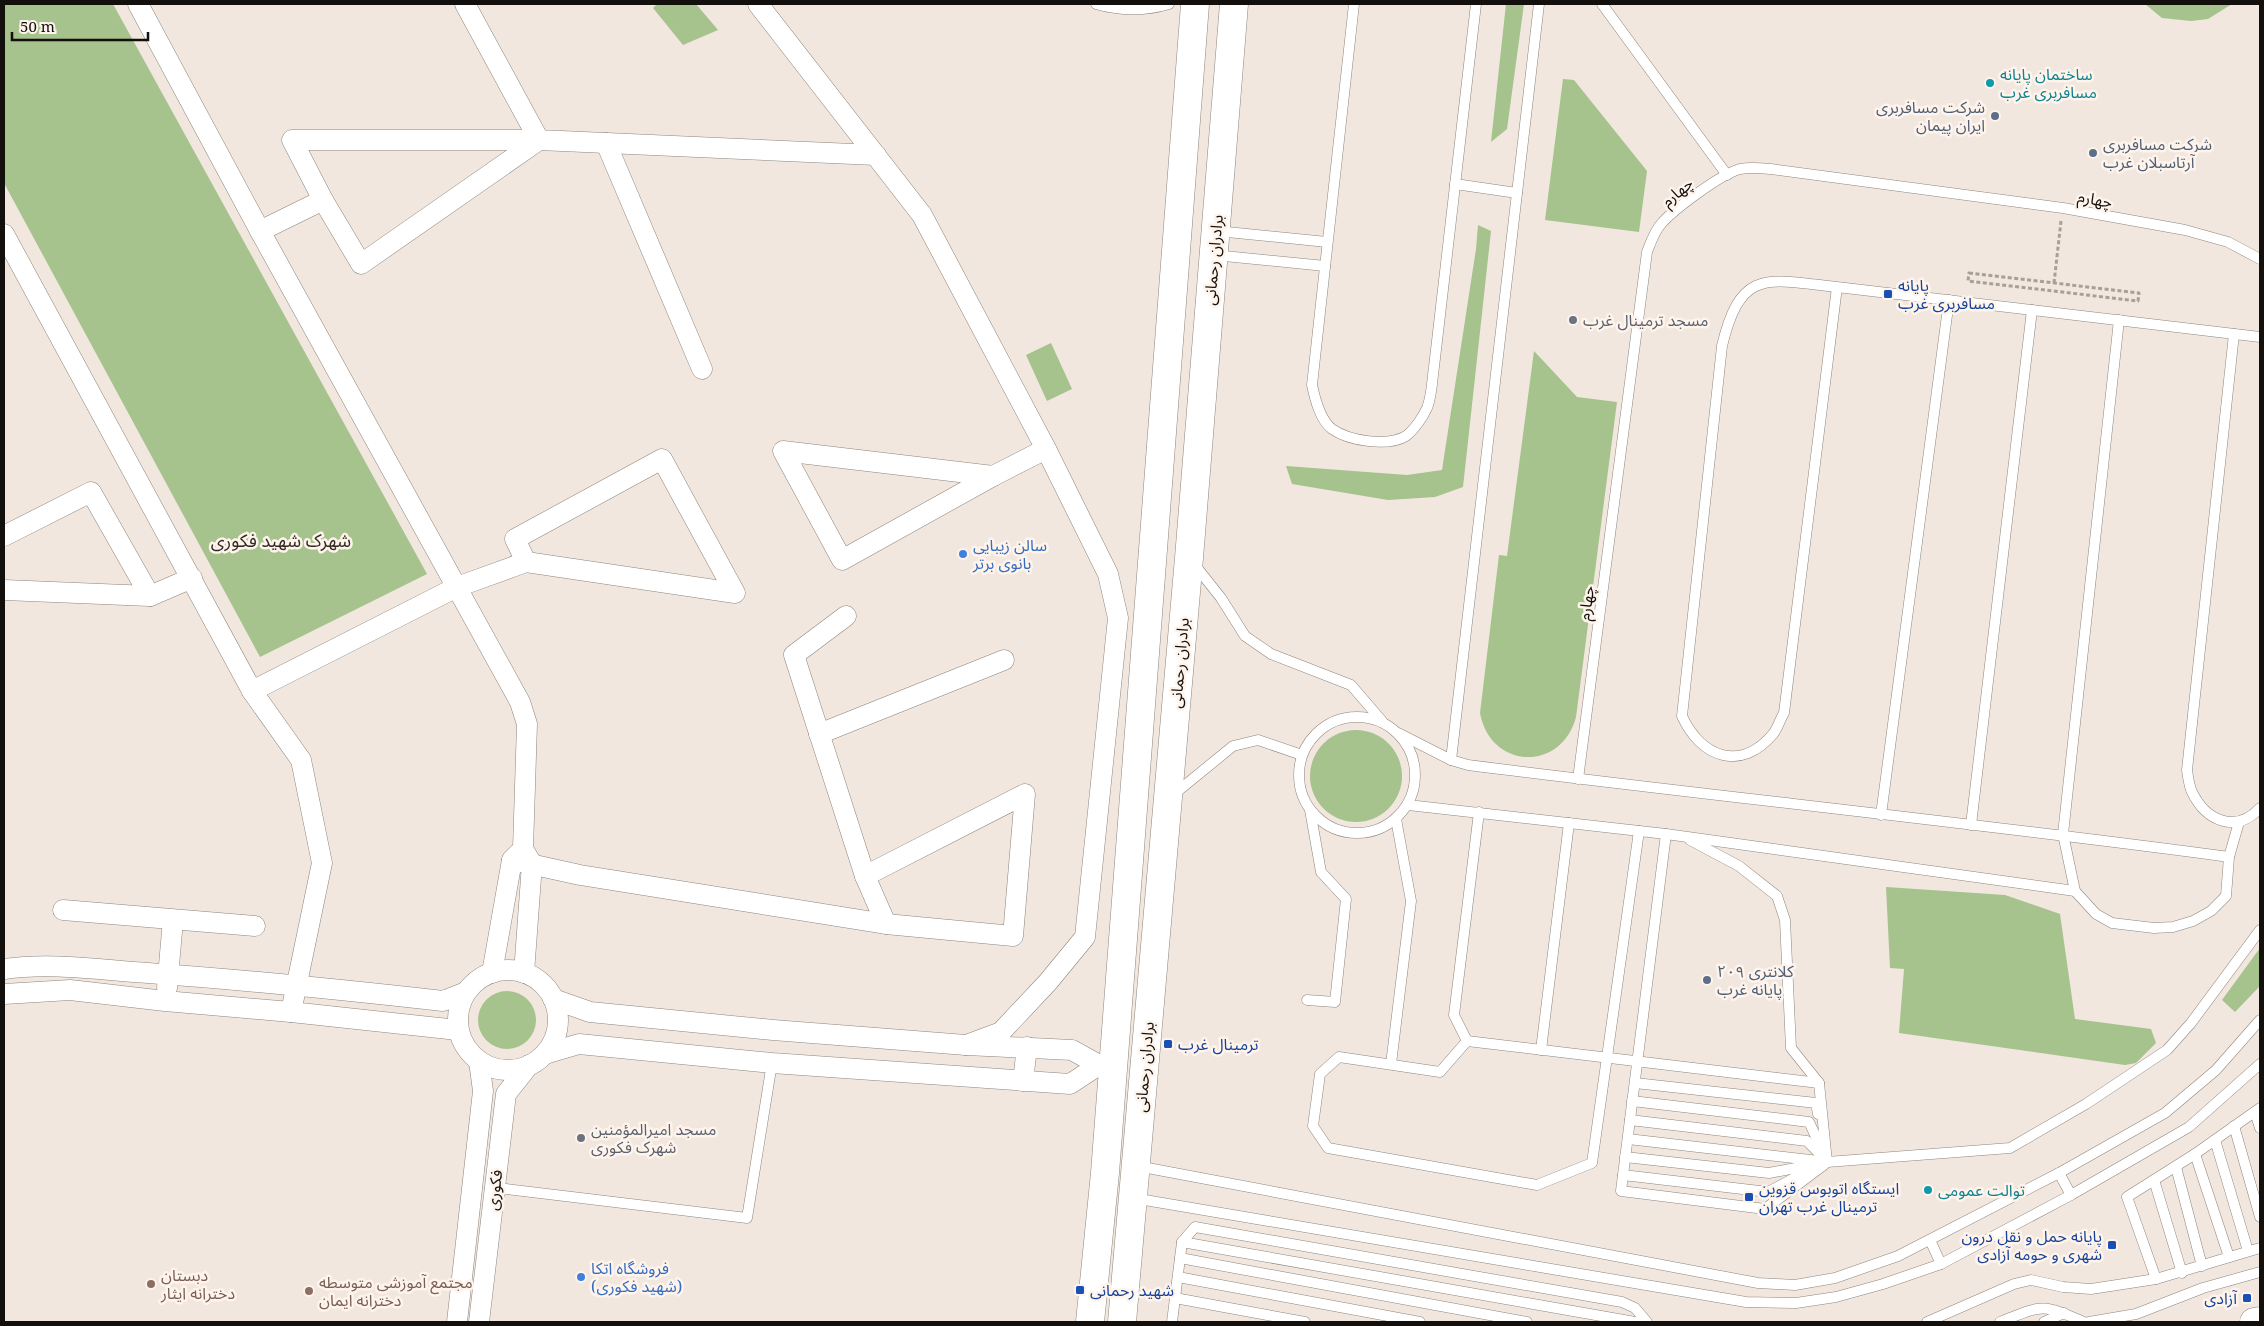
<svg xmlns="http://www.w3.org/2000/svg" width="2264" height="1326" font-family="'Noto Serif','Noto Sans Arabic',serif">
<style>
.green{fill:#a6c28d}
.lines{fill:none;stroke-linecap:round;stroke-linejoin:round}
.lane-casing{stroke:#8e857d;stroke-width:11}
.street-casing{stroke:#8e857d;stroke-width:21}
.secondary-casing{stroke:#8e857d;stroke-width:29}
.highway-casing{stroke:#8e857d;stroke-width:29}
.path{stroke:#a79f98;stroke-width:3;stroke-dasharray:4 2.5;stroke-linecap:butt}
.lane{stroke:#fff;stroke-width:10}
.street{stroke:#fff;stroke-width:20}
.secondary{stroke:#fff;stroke-width:28}
.highway{stroke:#fff;stroke-width:28}
.culture-dot{fill:#0f9aa8;stroke:#fef4ec;stroke-width:2}
.service-dot{fill:#5c6f8a;stroke:#fef4ec;stroke-width:2}
.transit-dot{fill:#1a4fb4;stroke:#fef4ec;stroke-width:2}
.worship-dot{fill:#6b7280;stroke:#fef4ec;stroke-width:2}
.shop-dot{fill:#3f7fe0;stroke:#fef4ec;stroke-width:2}
.education-dot{fill:#8d6e63;stroke:#fef4ec;stroke-width:2}
.labels{text-anchor:middle;dominant-baseline:central;stroke-width:5;stroke-linejoin:round;paint-order:stroke}
.culture-label{font-size:16px;fill:#0d838f;stroke:#fef4ec;text-anchor:start}
.service-label{font-size:16px;fill:#4e5e75;stroke:#fef4ec;text-anchor:start}
.street-label{font-size:16px;fill:#120f0c;stroke:#fef4ec}
.transit-label{font-size:16px;fill:#164399;stroke:#fef4ec;text-anchor:start}
.worship-label{font-size:16px;fill:#5b616d;stroke:#fef4ec;text-anchor:start}
.shop-label{font-size:16px;fill:#366cbe;stroke:#fef4ec;text-anchor:start}
.education-label{font-size:16px;fill:#785e54;stroke:#fef4ec;text-anchor:start}
.neighbourhood-label{font-size:18px;fill:#312a24;stroke:#fef4ec}
</style>
<rect width="100%" height="100%" fill="#f1e7de"/>
<g class="green">
<polygon points="4,4 113,4 427,574 260,657 4,183"/>
<polygon points="657,4 696,4 718,30 683,45 653,8"/>
<polygon points="1506,4 1524,4 1507,129 1491,142"/>
<polygon points="2145,4 2232,4 2208,19 2191,21 2162,18"/>
<polygon points="1563,79 1574,80 1647,171 1639,232 1545,220"/>
<polygon points="1478,225 1491,231 1463,487 1435,497 1388,500 1292,484 1286,466 1407,475 1442,470 1476,249"/>
<polygon points="1051,343 1072,389 1047,401 1026,355"/>
<path d="M 1534,351 L 1577,397 L 1617,402 L 1576,717 C 1561,773 1490,769 1480,713 L 1499,555 L 1507,556 Z"/>
<circle cx="1356" cy="776" r="46"/>
<polygon points="1886,887 2005,895 2060,914 2075,1019 2151,1029 2156,1043 2136,1063 2125,1065 1899,1033 1904,969 1890,968"/>
<polygon points="2260,948 2260,986 2235,1012 2222,1000"/>
<circle cx="507" cy="1020" r="29"/>
</g>
<g class="lines">
<g class="lane-casing">
<g id="lane">
<path d="M 1096,4 C 1119,11 1147,11 1169,4"/>
<path d="M 1354,4 L 1312,385 C 1315,399 1320,420 1332,429 C 1349,441 1388,447 1406,436 C 1414,430 1423,417 1427,408 C 1432,396 1432,380 1434,367 L 1476,4"/>
<polyline points="1602,4 1727,175"/>
<polyline points="1455,184 1517,193"/>
<polyline points="1217,231 1327,242"/>
<polyline points="1214,255 1325,266"/>
<path d="M 1837,287 L 1784,713 C 1780,719 1778,728 1773,734 C 1741,772 1701,758 1682,716 L 1722,346 C 1741,266 1769,280 1837,287 L 2260,337"/>
<polyline points="2119,320 2063,834 2075,891 2096,914 2112,923 2154,928 2173,927 2193,921 2211,911 2226,896 2229,857 2239,822"/>
<path d="M 2234,334 L 2187,770 C 2188,777 2189,786 2192,792 C 2206,821 2236,834 2260,808"/>
<polyline points="1194,564 1221,598 1245,636 1271,654 1351,685 1382,721"/>
<circle cx="1357" cy="775" r="58"/>
<path d="M 1398,733 L 1451,760 L 1468,765 C 1721,797 1976,823 2229,857"/>
<polyline points="1451,760 1539,4"/>
<path d="M 1578,779 L 1647,252 C 1651,242 1654,232 1661,224 C 1674,209 1721,174 1740,169 C 1750,167 1760,168 1771,169 L 2063,208 L 2185,230 L 2228,242 L 2260,259"/>
<polyline points="1173,795 1233,746 1258,740 1302,755"/>
<polyline points="1408,805 1666,834 2075,891"/>
<polyline points="1881,815 1949,300"/>
<polyline points="1971,825 2032,310"/>
<polyline points="1666,834 1621,1191 1765,1209 1825,1164"/>
<polyline points="1690,840 1739,866 1777,896 1785,920 1791,1048 1819,1083 1827,1162"/>
<polyline points="1307,1000 1335,1002 1346,899 1321,872 1310,810"/>
<polyline points="1467,1041 1440,1072 1339,1057 1320,1074 1313,1126 1328,1148 1537,1185 1592,1163 1639,831"/>
<polyline points="1467,1041 1819,1083"/>
<polyline points="1467,1041 1454,1015 1479,812"/>
<polyline points="1541,1050 1569,823"/>
<polyline points="1391,1064 1411,901 1396,819"/>
<polyline points="1635,1083 1816,1103 1818,1114"/>
<polyline points="1632,1101 1809,1122 1824,1154"/>
<polyline points="2255,1112 2260,1128"/>
<polyline points="1630,1120 1807,1141 1820,1154"/>
<polyline points="2234,1126 2260,1217"/>
<polyline points="1628,1139 1819,1161"/>
<polyline points="2215,1140 2248,1251"/>
<polyline points="2195,1154 2229,1257"/>
<polyline points="1625,1157 1769,1173 1827,1162 2010,1148 2086,1104 2167,1050 2191,1023 2260,930"/>
<polyline points="1137,1166 1758,1283 1795,1285 1835,1278 1898,1256 2059,1173 2165,1113 2216,1070 2260,1020"/>
<polyline points="2176,1167 2202,1266"/>
<polyline points="2059,1173 2071,1195"/>
<polyline points="1623,1175 1768,1192 1804,1173"/>
<polyline points="2154,1180 2182,1273"/>
<polyline points="506,1189 747,1218 772,1063"/>
<polyline points="1133,1198 1746,1302 1796,1303 1836,1297 1883,1284 1941,1264 2071,1195 2189,1127 2260,1064"/>
<polyline points="1930,1240 1941,1264"/>
<polyline points="1182,1242 1635,1322"/>
<polyline points="1180,1258 1527,1322"/>
<polyline points="1178,1277 1420,1322"/>
<polyline points="2156,1279 2127,1197 2195,1154 2260,1108"/>
<polyline points="1175,1298 1305,1322"/>
<polyline points="1172,1322 1182,1242 1195,1227 1622,1302 1635,1308 1647,1322"/>
<polyline points="1927,1322 2014,1284 2031,1280 2063,1287 2091,1289 2156,1279 2260,1248"/>
<path d="M 2000,1322 C 2043,1305 2040,1303 2084,1322"/>
<polyline points="2044,1322 2064,1313"/>
<polyline points="2089,1322 2136,1314 2203,1288 2260,1272"/>
</g>
</g>
<g class="street-casing">
<g id="street">
<polyline points="138,4 260,231 520,702 527,724 523,849 532,864 524,973"/>
<polyline points="465,4 539,140 876,155"/>
<polyline points="758,4 922,215 1046,449 1108,574 1118,618 1085,937 1048,982 1001,1032 966,1045"/>
<polygon points="292,140 539,140 361,264 323,200"/>
<polyline points="606,143 702,369"/>
<polyline points="260,231 323,200"/>
<polyline points="4,234 252,691 301,760 322,863 291,1012"/>
<polygon points="783,451 993,476 842,560"/>
<polyline points="993,476 1046,449"/>
<polyline points="4,536 91,492 150,596"/>
<polyline points="4,590 150,596 192,578"/>
<polyline points="846,616 794,655 865,876 886,924"/>
<polyline points="252,691 457,587 526,562 735,593 662,459 515,539 526,562"/>
<polyline points="819,734 1004,660"/>
<polyline points="512,860 580,875 886,924 1013,936 1025,794 865,876"/>
<polyline points="63,910 255,926"/>
<path d="M 4,969 C 51,962 101,970 148,973 C 246,980 345,990 443,1001 L 466,992"/>
<circle cx="508" cy="1020" r="50"/>
<polyline points="492,973 512,860 522,850"/>
<polyline points="167,988 173,920"/>
<polyline points="4,994 70,990 165,1001 291,1012 458,1030"/>
<polyline points="553,999 590,1012 773,1030 966,1045 1072,1050 1099,1065 1112,1066"/>
<polyline points="545,1054 579,1044 772,1063 1070,1084 1099,1065"/>
<polyline points="1023,1081 1027,1047"/>
<polyline points="457,1322 483,1091 479,1061"/>
<polyline points="479,1322 506,1094 529,1065"/>
</g>
</g>
<g class="secondary-casing">
<g id="secondary">
<polyline points="1090,1322 1105,1173 1195,4"/>
<polyline points="1122,1322 1189,558 1234,4"/>
</g>
</g>
<g class="highway-casing">
<polyline id="highway" points="2254,1322 2260,1321"/>
</g>
<g class="path">
<polygon points="1969,273 2139,293 2138,301 1968,281"/>
<polyline points="2054,283 2061,221"/>
</g>
<use href="#lane" class="lane"/>
<use href="#street" class="street"/>
<use href="#secondary" class="secondary"/>
<use href="#highway" class="highway"/>
</g>
<g class="culture-dot">
<circle cx="1990" cy="83" r="5"/>
<circle cx="1928" cy="1190" r="5"/>
</g>
<g class="service-dot">
<circle cx="1995" cy="116" r="5"/>
<circle cx="2093" cy="153" r="5"/>
<circle cx="1707" cy="980" r="5"/>
</g>
<g class="transit-dot">
<rect x="1883" y="289" width="10" height="10" rx="2.5"/>
<rect x="1163" y="1039" width="10" height="10" rx="2.5"/>
<rect x="1744" y="1192" width="10" height="10" rx="2.5"/>
<rect x="2107" y="1240" width="10" height="10" rx="2.5"/>
<rect x="1075" y="1285" width="10" height="10" rx="2.5"/>
<rect x="2242" y="1293" width="10" height="10" rx="2.5"/>
</g>
<g class="worship-dot">
<circle cx="1573" cy="320" r="5"/>
<circle cx="581" cy="1138" r="5"/>
</g>
<g class="shop-dot">
<circle cx="963" cy="554" r="5"/>
<circle cx="581" cy="1277" r="5"/>
</g>
<g class="education-dot">
<circle cx="151" cy="1284" r="5"/>
<circle cx="309" cy="1291" r="5"/>
</g>
<g class="labels">
<g class="culture-label">
<text x="2000" y="74">ساختمان پایانه<tspan x="2000" dy="18">مسافربری غرب</tspan></text>
<text x="1938" y="1190">توالت عمومی</text>
</g>
<g class="service-label">
<text x="1985" y="107" text-anchor="end">شرکت مسافربری<tspan x="1985" dy="18">ایران پیمان</tspan></text>
<text x="2103" y="144">شرکت مسافربری<tspan x="2103" dy="18">آرتاسبلان غرب</tspan></text>
<text x="1717" y="971">کلانتری ۲۰۹<tspan x="1717" dy="18">پایانه غرب</tspan></text>
</g>
<g class="street-label">
<text transform="translate(1677 192) rotate(-40)">چهارم</text>
<text transform="translate(2095 199) rotate(10)">چهارم</text>
<text transform="translate(1213 260) rotate(-85)">برادران رحمانی</text>
<text transform="translate(1586 603) rotate(-82)">چهارم</text>
<text transform="translate(1179 663) rotate(-85)">برادران رحمانی</text>
<text transform="translate(1144 1067) rotate(-85)">برادران رحمانی</text>
<text transform="translate(494 1190) rotate(-83)">فکوری</text>
</g>
<g class="transit-label">
<text x="1898" y="285">پایانه<tspan x="1898" dy="18">مسافربری غرب</tspan></text>
<text x="1178" y="1044">ترمینال غرب</text>
<text x="1759" y="1188">ایستگاه اتوبوس قزوین<tspan x="1759" dy="18">ترمینال غرب تهران</tspan></text>
<text x="2102" y="1236" text-anchor="end">پایانه حمل و نقل درون<tspan x="2102" dy="18">شهری و حومه آزادی</tspan></text>
<text x="1090" y="1290">شهید رحمانی</text>
<text x="2237" y="1298" text-anchor="end">آزادی</text>
</g>
<g class="worship-label">
<text x="1583" y="320">مسجد ترمینال غرب</text>
<text x="591" y="1129">مسجد امیرالمؤمنین<tspan x="591" dy="18">شهرک فکوری</tspan></text>
</g>
<g class="shop-label">
<text x="973" y="545">سالن زیبایی<tspan x="973" dy="18">بانوی برتر</tspan></text>
<text x="591" y="1268">فروشگاه اتکا<tspan x="591" dy="18">(شهید فکوری)</tspan></text>
</g>
<g class="education-label">
<text x="161" y="1275">دبستان<tspan x="161" dy="18">دخترانه ایثار</tspan></text>
<text x="319" y="1282">مجتمع آموزشی متوسطه<tspan x="319" dy="18">دخترانه ایمان</tspan></text>
</g>
<g class="neighbourhood-label">
<text x="281" y="540">شهرک شهید فکوری</text>
</g>
</g>
<rect width="2264" height="1326" fill="none" stroke="#120f0c" stroke-width="10"/>
<path d="M12 32v8h136v-8" fill="none" stroke="#120f0c" stroke-width="2.5"/>
<text x="20" y="32" font-size="15" fill="#120f0c" stroke="#fef4ec" stroke-width="4" paint-order="stroke">50 m</text>
</svg>
